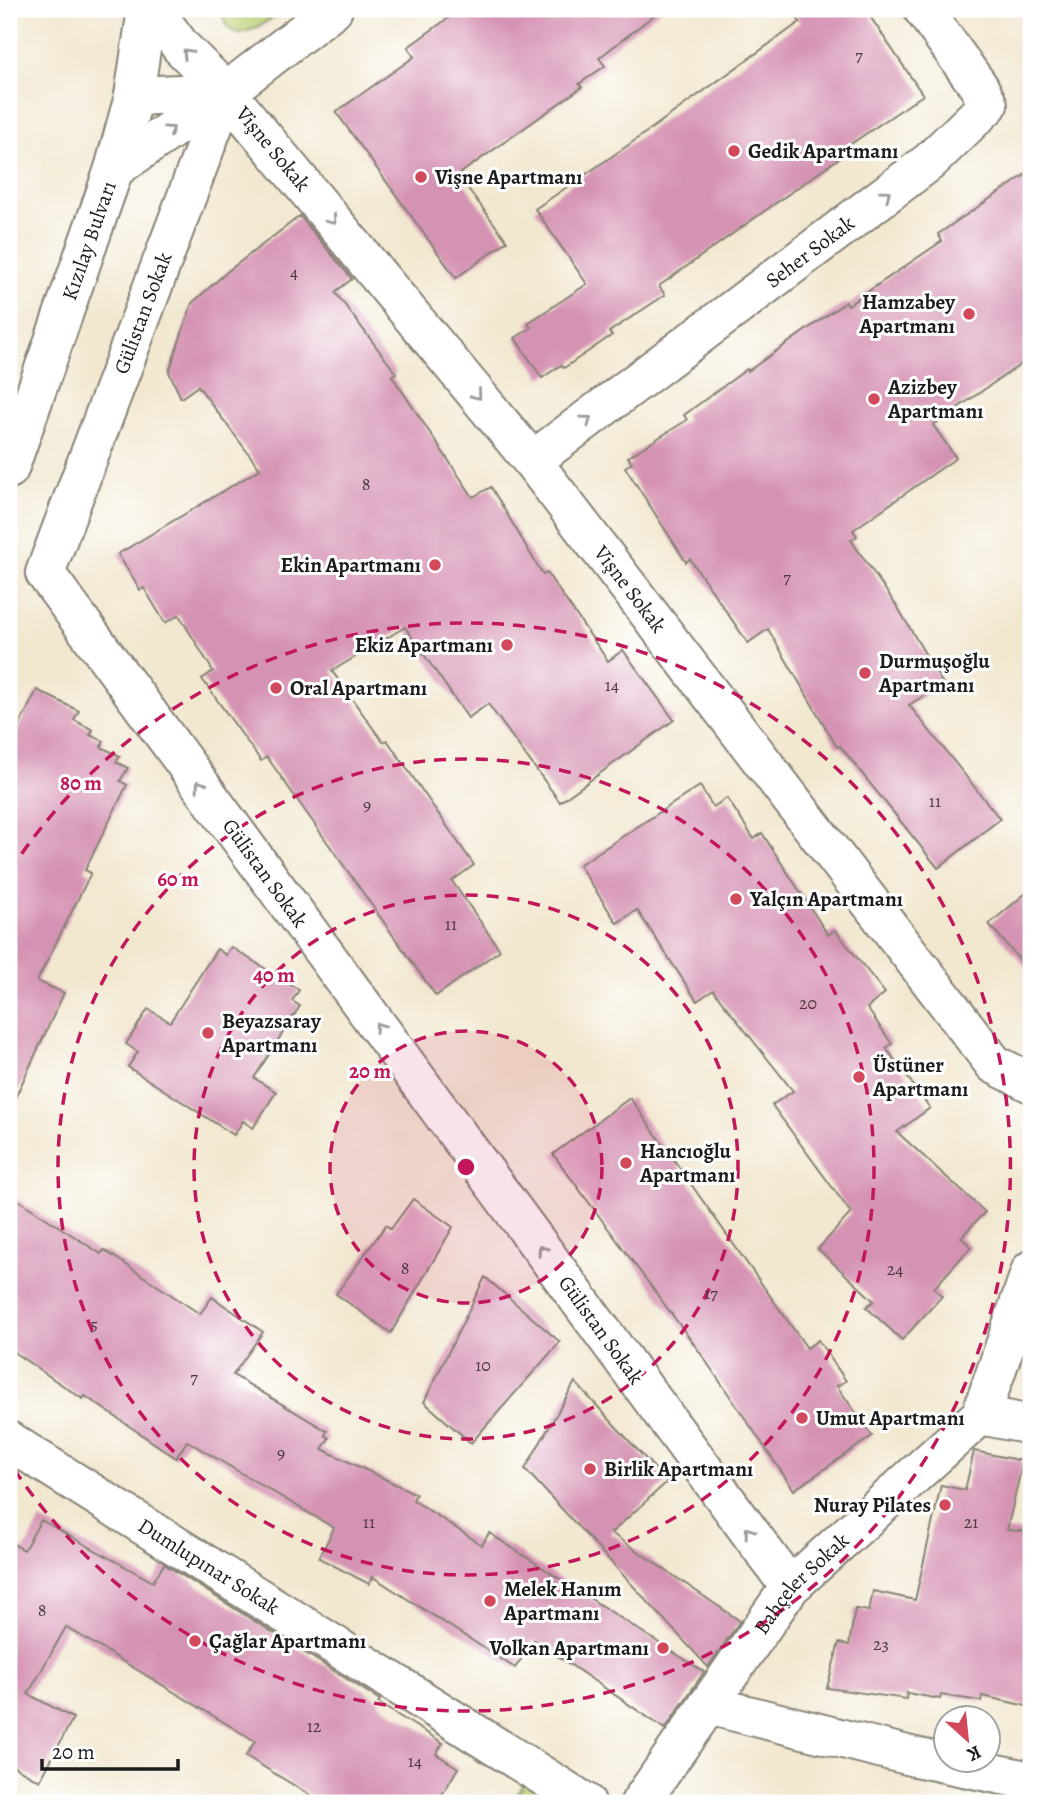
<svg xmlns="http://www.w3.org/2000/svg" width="1040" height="1812" font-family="Alegreya,serif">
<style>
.green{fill:#bcd175;stroke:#6c7648;stroke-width:2}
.building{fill:#d593b3}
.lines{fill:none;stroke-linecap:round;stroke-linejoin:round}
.minor-casing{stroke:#878276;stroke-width:42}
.tertiary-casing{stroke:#878276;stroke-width:42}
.minor{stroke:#fff;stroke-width:38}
.tertiary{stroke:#fff;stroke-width:38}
.oneway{stroke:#999}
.ring{fill:none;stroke:#c2185b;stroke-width:3.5;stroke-dasharray:12 9}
.poi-dot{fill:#d1495b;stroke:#fff;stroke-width:2.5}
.labels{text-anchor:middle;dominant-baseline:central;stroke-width:6;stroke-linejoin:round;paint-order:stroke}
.number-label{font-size:18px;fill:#4a3a42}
.street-label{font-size:21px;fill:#1c1c1c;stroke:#fff}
.poi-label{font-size:21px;font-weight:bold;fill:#1c1c1c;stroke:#fff;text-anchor:start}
.centre{fill:#c2185b;stroke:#fff;stroke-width:3.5}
.ring-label{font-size:21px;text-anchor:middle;font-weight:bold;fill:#c2185b;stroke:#fff;stroke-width:6;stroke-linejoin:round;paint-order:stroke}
</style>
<rect width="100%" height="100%" fill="#fff"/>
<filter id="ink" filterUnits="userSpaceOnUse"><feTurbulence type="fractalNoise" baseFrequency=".0143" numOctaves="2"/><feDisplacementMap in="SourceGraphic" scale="14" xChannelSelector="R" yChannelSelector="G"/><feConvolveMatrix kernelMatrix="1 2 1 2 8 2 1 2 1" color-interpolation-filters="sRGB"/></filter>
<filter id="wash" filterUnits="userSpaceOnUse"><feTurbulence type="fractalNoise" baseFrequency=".00686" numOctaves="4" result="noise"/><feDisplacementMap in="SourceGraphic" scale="28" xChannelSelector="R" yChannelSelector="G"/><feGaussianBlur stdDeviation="1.57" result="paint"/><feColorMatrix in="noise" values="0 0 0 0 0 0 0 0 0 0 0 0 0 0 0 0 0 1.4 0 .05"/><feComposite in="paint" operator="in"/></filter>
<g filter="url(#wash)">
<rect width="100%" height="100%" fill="#f2e8d0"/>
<g class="green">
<path d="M 222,9 L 286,9 C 264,22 227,55 222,9 Z"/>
<polygon points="527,1779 568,1803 512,1803"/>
</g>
<g id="blocks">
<g class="building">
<polygon points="461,9 662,9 599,58 605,66 579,84 582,87 458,175 507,241 456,278 336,112 414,57 408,47"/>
<polygon points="791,9 865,9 923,95 839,152 842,156 659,286 665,295 609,332 612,335 564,368 561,365 542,378 515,338 531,328 528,323 587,284 535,209 627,146 800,22"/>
<polygon points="1031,171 1031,357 933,425 956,458 853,530 857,536 851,540 898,608 943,684 909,705 1000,819 938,868 840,746 837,747 768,629 748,643 690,559 686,562 625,467 632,463 628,457 687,420 684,415 747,369 748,371 846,302 848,305 942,241 938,234"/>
<polygon points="300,216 352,279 335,292 396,373 392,376 473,497 491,487 543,575 547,573 608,661 623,650 674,720 560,802 488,704 468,718 405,627 332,671 383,742 387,740 474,865 452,881 500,950 436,996 267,757 261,761 202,679 213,671 179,615 165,623 144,588 140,590 118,554 260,469 198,386 181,398 169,372 192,303 228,271"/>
<polygon points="37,690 79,711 74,720 93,730 90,735 104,741 101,747 120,756 116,762 128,768 120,781 127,785 85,870 91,873 37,981 64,993 9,1111 9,746"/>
<polygon points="700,786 713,807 727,798 754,839 762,833 828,935 835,930 885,993 867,1008 892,1044 886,1048 930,1108 897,1132 985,1212 961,1237 971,1247 934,1288 942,1296 902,1340 866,1307 874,1301 818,1249 851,1213 772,1105 793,1091 713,990 697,1001 637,910 617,923 579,865"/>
<polygon points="1031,889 1031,973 989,924"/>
<polygon points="231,947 299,990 292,1001 300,1006 254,1078 276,1092 253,1128 243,1121 234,1135 128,1067 138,1052 126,1044 148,1009 170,1022 217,949 226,955"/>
<polygon points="630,1098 807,1348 818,1340 846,1381 837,1386 872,1436 794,1490 699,1351 553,1154"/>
<polygon points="9,1194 101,1254 104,1250 200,1314 212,1297 263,1332 233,1375 327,1431 325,1435 329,1438 322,1449 416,1494 413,1500 482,1545 489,1533 704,1672 665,1729 534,1640 515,1668 373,1577 369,1584 319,1558 334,1528 187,1441 176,1458 85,1396 83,1399 9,1349"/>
<polygon points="413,1199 453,1227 391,1333 336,1294 386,1225 391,1229"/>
<polygon points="485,1277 560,1342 471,1443 424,1402"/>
<polygon points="575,1382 667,1482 611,1533 740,1621 708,1667 525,1469"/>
<polygon points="974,1451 1023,1461 1007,1530 1031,1532 1031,1707 982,1696 981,1701 941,1695 940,1699 907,1693 906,1699 827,1688 839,1643 849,1645 855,1609 869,1611 873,1591 915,1600 941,1485 965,1490"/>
<polygon points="41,1520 153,1582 164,1564 380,1700 378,1703 443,1743 436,1754 458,1768 437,1803 323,1803 246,1756 255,1741 66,1627 28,1694 73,1718 40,1781 9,1764 9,1542 24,1550"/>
</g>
</g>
</g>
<g filter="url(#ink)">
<use href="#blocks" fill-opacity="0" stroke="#878276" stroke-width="2"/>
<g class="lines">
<g class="minor-casing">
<g id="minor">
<path id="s1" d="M 532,461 L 929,162 L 988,105 L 979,87 L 923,9"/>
<polyline points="981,1415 1031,1425"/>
<path id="s2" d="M 9,1441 L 586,1803"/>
<path id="s3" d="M 790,1587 L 45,573 L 226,92 L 532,461 L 994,1064 L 1031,1083"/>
<polyline points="708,1705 915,1757 1031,1781"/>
<path id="s4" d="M 640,1803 L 790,1587 L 981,1415 L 1031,1270"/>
</g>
</g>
<g class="tertiary-casing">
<g id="tertiary">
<polyline points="153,9 181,47 226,92"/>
<polyline points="134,96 226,92"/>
<polyline points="114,169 226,92 333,9"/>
<path id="s5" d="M 9,469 L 114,169 L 134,96 L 147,9"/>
</g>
</g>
<use href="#minor" class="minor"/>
<use href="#tertiary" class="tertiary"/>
</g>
<defs><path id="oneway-chevron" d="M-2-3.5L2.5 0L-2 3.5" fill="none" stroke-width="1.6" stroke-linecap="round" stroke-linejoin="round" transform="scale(1.75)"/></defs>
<g class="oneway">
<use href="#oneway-chevron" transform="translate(187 53) rotate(-134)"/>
<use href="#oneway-chevron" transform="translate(170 130) rotate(-34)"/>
<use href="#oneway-chevron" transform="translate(886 194) rotate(-37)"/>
<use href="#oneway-chevron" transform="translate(332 220) rotate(50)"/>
<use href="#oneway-chevron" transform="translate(477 395) rotate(50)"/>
<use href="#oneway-chevron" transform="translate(587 420) rotate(-37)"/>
<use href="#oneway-chevron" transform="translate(200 785) rotate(-126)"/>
<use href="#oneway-chevron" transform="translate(379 1027) rotate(-126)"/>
<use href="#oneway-chevron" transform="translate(542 1250) rotate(-126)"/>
<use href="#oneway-chevron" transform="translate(749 1532) rotate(-126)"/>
</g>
</g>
<circle cx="466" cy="1167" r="136" fill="#c2185b" fill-opacity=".12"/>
<g class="ring">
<circle cx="466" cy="1167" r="136"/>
<circle cx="466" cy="1167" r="272"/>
<circle cx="466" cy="1167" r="408"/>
<path d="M10 871A544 544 0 1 1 10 1463"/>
</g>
<g class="poi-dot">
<circle cx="734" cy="151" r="7"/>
<circle cx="421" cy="177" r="7"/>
<circle cx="969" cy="314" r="7"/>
<circle cx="874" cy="399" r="7"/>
<circle cx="435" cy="565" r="7"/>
<circle cx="507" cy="645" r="7"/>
<circle cx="865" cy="673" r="7"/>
<circle cx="276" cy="688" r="7"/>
<circle cx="736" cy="899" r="7"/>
<circle cx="208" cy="1033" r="7"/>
<circle cx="859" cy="1077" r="7"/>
<circle cx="626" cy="1163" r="7"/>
<circle cx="802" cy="1418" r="7"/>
<circle cx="590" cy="1469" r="7"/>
<circle cx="945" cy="1505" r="7"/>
<circle cx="490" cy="1601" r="7"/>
<circle cx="195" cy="1641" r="7"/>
<circle cx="663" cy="1648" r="7"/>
</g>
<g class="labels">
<g class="number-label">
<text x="859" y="55">7</text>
<text x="294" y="272">4</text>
<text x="366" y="484">8</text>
<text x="787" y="577">7</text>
<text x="612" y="685">14</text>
<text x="935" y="801">11</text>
<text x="367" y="805">9</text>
<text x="451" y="924">11</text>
<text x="808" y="1003">20</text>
<text x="405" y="1268">8</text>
<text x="895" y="1269">24</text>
<text x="711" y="1293">17</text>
<text x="94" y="1324">5</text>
<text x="483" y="1365">10</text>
<text x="194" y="1377">7</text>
<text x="281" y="1453">9</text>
<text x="369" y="1522">11</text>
<text x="971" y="1522">21</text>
<text x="42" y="1610">8</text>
<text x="881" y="1644">23</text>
<text x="314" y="1726">12</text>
<text x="415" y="1761">14</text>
</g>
<g class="street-label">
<text stroke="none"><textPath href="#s3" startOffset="1846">Vişne Sokak</textPath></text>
<text stroke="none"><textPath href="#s5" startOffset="242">Kızılay Bulvarı</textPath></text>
<text stroke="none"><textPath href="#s1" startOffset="348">Seher Sokak</textPath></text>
<text stroke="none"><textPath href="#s3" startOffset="1536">Gülistan Sokak</textPath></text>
<text stroke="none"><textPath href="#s3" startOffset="2413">Vişne Sokak</textPath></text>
<text transform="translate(265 873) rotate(54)">Gülistan Sokak</text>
<text transform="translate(601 1330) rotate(54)">Gülistan Sokak</text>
<text stroke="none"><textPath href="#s2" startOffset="236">Dumlupınar Sokak</textPath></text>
<text stroke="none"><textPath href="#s4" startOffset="273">Bahçeler Sokak</textPath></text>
</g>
<g class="poi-label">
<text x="748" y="151">Gedik Apartmanı</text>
<text x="435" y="177">Vişne Apartmanı</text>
<text x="955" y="302" text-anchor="end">Hamzabey<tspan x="955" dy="24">Apartmanı</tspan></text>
<text x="888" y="387">Azizbey<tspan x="888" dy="24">Apartmanı</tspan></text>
<text x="421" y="565" text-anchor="end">Ekin Apartmanı</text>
<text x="493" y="645" text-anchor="end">Ekiz Apartmanı</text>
<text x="879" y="661">Durmuşoğlu<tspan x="879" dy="24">Apartmanı</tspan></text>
<text x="290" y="688">Oral Apartmanı</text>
<text x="750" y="899">Yalçın Apartmanı</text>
<text x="222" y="1021">Beyazsaray<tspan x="222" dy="24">Apartmanı</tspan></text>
<text x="873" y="1065">Üstüner<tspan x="873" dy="24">Apartmanı</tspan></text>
<text x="640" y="1151">Hancıoğlu<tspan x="640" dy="24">Apartmanı</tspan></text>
<text x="816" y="1418">Umut Apartmanı</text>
<text x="604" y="1469">Birlik Apartmanı</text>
<text x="931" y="1505" text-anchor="end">Nuray Pilates</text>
<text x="504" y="1589">Melek Hanım<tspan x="504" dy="24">Apartmanı</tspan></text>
<text x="209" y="1641">Çağlar Apartmanı</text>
<text x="649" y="1648" text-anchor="end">Volkan Apartmanı</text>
</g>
</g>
<circle cx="466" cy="1167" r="10" class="centre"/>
<g class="ring-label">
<text x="81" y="790">80 m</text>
<text x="178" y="886">60 m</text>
<text x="274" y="982">40 m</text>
<text x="370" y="1078">20 m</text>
</g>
<rect width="1040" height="1812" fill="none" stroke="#fff" stroke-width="35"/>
<g transform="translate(967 1739) rotate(153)"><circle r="33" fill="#ffffff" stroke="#a4a4a4" stroke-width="2"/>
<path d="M0-5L12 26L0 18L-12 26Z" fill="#d1495b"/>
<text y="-10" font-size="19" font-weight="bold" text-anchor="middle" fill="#1c1c1c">K</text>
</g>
<path d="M42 1759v10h136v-10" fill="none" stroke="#1c1c1c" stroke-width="3.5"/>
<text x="52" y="1759" font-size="21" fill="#1c1c1c" stroke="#ffffff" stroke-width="5" paint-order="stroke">20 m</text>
</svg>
